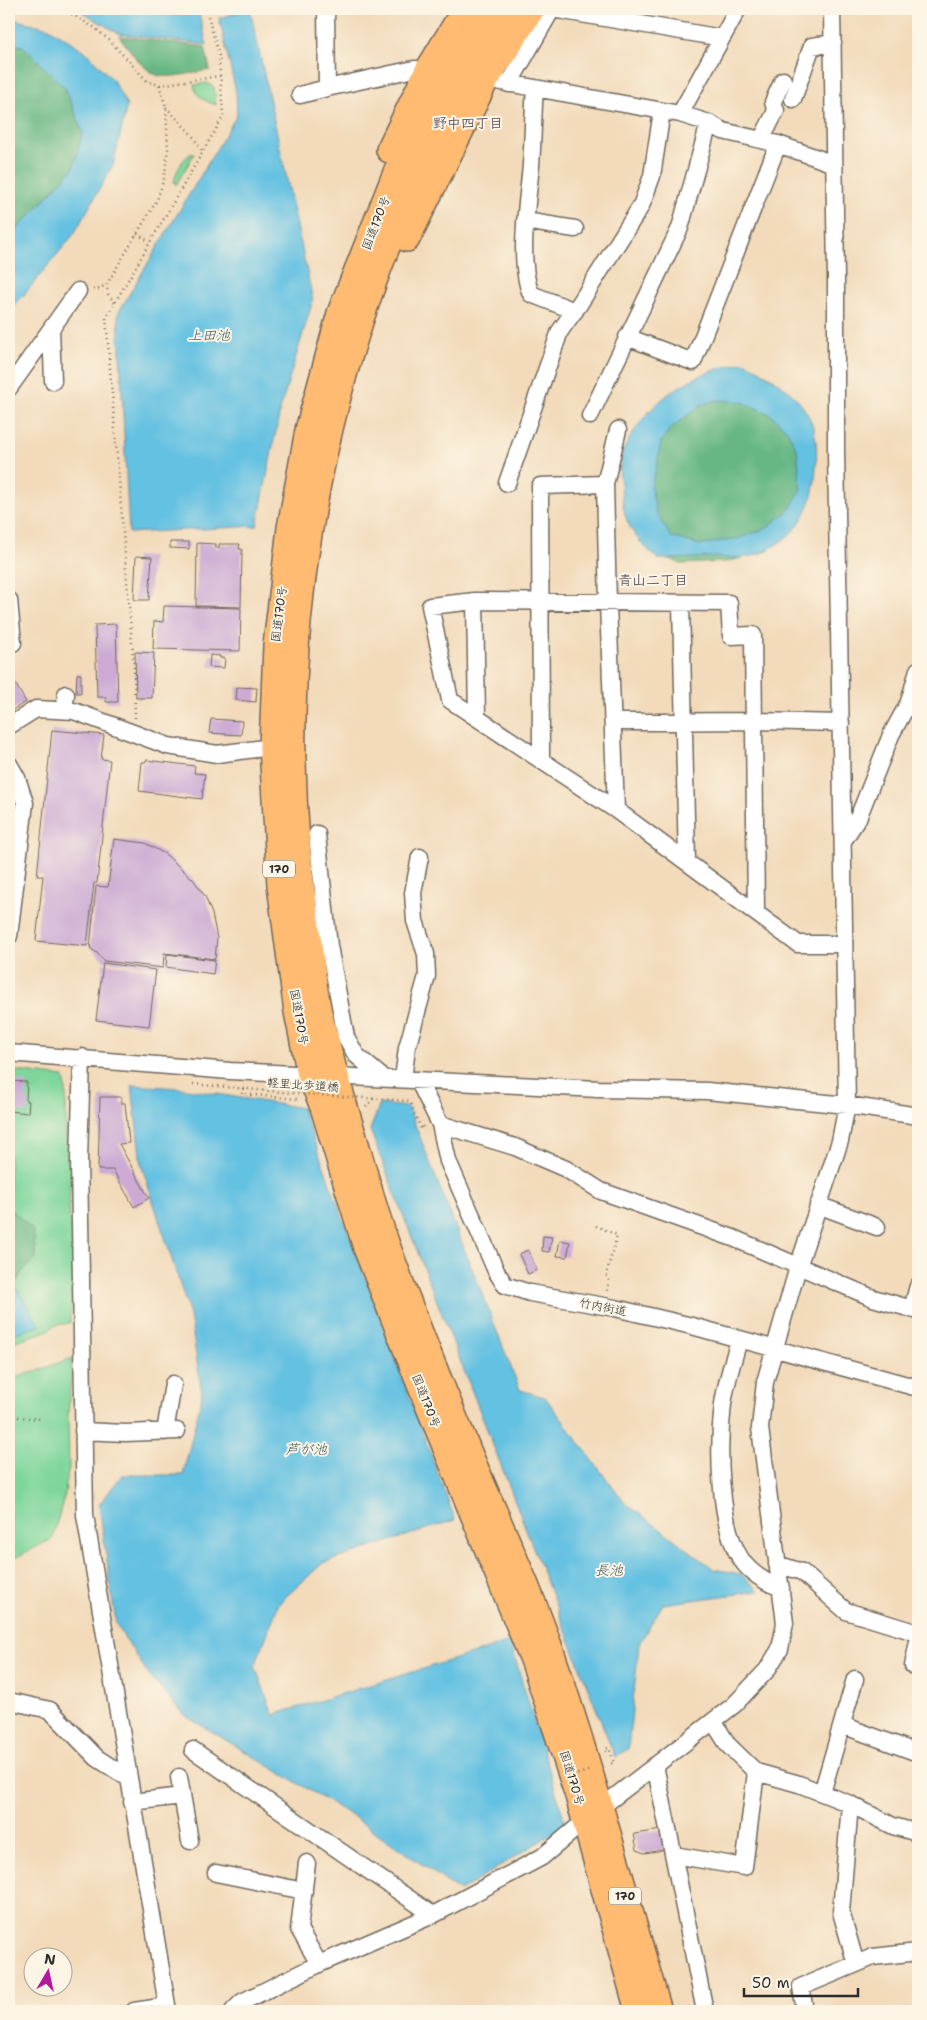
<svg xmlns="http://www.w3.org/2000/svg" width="927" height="2020" font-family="'Shantell Sans','Klee One',sans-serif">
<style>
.green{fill:#7ed69b;stroke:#548063}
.forest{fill:#66b783;stroke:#487157}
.water{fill:#64c1e2;stroke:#487686;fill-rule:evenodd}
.building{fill:#ccaad4}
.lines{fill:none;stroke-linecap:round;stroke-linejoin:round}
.minor-casing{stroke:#71685d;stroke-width:19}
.highway-casing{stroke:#71685d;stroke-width:28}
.path{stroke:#71685d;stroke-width:2.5;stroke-dasharray:1 4;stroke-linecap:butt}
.minor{stroke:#fff;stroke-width:16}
.highway{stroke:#febb71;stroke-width:25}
.path-bridge{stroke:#71685d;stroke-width:2.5;stroke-dasharray:1 4;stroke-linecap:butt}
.labels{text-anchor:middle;stroke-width:4;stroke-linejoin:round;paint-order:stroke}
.shield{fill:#fcf5e5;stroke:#6a6863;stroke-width:1}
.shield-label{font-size:11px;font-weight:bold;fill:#2b2b2b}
.street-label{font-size:12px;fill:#2b2b2b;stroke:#fcf5e5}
.neighbourhood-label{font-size:14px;font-weight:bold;fill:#635766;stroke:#fcf5e5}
.water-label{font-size:14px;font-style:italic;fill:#3c5862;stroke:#fcf5e5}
</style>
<rect width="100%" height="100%" fill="#fcf5e5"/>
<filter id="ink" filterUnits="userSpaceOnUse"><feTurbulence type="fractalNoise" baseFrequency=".02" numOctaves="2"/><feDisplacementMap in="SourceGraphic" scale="10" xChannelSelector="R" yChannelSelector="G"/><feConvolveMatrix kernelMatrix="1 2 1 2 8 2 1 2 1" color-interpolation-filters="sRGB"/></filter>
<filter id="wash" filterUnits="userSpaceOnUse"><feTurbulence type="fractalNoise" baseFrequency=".0096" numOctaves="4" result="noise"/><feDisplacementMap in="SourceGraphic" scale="20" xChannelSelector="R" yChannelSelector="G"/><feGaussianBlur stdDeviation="1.12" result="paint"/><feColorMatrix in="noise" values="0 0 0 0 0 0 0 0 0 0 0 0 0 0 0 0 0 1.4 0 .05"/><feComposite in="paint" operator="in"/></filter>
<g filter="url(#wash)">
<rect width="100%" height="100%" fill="#f2daba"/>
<path class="green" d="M207,83L214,87L216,105C205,101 196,97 194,85Z
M190,154H194L176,185L174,182C177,169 180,162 190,154Z
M9,1070L64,1077L66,1091V1134L71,1172L69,1210L74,1259L70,1323L56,1325L45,1332L9,1343Z
M72,1358L68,1415L69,1469L65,1484L66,1490L52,1539L9,1561V1378L34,1372Z"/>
<path class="forest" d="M119,36L205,47L210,70C195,72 167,80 154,74C142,68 127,46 119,36Z
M9,45L23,46L65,88L83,132L73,169L9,238Z
M723,394L788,416L803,449V486L795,524L768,551L726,562L681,564L655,552L647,483L662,423Z
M9,1211L14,1212L33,1230L36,1258L22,1272L9,1295Z"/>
<path class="water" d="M77,9H198L207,45L120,34Z
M250,9L313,300L281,406L257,526L129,533L118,313L237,115L236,92L219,18Z
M9,18L49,28L85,51L113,80L127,106L113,165L74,234L9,313V238L73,169L83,132L65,88L23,46L9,45Z
M745,362C769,376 797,391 810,419C817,435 817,449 816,467C814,509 799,536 760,553C744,561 728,557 711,557C693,558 676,559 658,559C630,534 623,522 621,484C620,478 619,471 620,465C621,453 627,442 633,433C660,391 697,372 745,362ZM718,400L742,402L770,414L787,430L797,449L801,490L789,510L767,528L740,538L700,545L671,537L656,513L651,486L657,465L661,442L670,429L702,404Z
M132,1085L180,1088L302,1108L455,1520L323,1563L279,1603L255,1666L273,1715L510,1642L566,1825L460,1891L354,1817L184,1715L150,1677L116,1624L99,1505L122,1475H183L202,1395L190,1315L141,1164Z
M380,1104L408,1107L520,1390L545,1397L624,1502L714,1569L741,1574L759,1591L663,1604L639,1644L628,1749L615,1757L370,1130Z
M16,1287L40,1326L9,1335V1288Z"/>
<g id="blocks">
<path class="building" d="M170,542H189V549L170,548Z
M197,543L216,544V548H219V544H240L239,549H242L241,607L196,606Z
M136,556L152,557L149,600H134Z
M164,606L241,608L240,651L153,649L154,621L163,622Z
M116,624L118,702H106V697H97L95,625Z
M135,652L154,653L152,698H136Z
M210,655L220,656V658H225L224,668L209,667Z
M9,673L26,702L9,712Z
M77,674H81V693H76Z
M237,687L257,688L256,702L236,700Z
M211,719L242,721L241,735L209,733Z
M52,730L104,735L101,759L110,760L97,883H94L87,946L36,941L43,876H37Z
M146,760L195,766L194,773L205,774L202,799L139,791L142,762H146Z
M114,839L145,843L165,854L193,879L205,896L212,914L217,938L215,959L164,953L163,968L104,961L97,953L90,948L96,886L108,887Z
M167,954L215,960L213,974L166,967Z
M103,963L156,970L149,1026L96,1020Z
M9,1081L27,1082L26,1101H29L28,1113L9,1111Z
M100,1097H121V1103H125L129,1143L119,1144L149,1198L134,1207L113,1170H98Z
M543,1236L552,1237L549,1252L542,1251Z
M560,1240L570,1242L567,1257L557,1256Z
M528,1250L537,1270L528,1274L519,1254Z
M662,1830L664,1850L644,1853L637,1850L634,1834Z"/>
</g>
</g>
<g filter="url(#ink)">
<use href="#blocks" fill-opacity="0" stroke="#71685d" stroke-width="1"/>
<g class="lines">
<g class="minor-casing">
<path id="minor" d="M326,9L327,88L414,69L435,70
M552,9L722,38
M479,78L680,114L709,123L723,131L778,144L834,164
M509,84L552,9
M535,88C533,114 533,139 531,165C528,201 517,260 531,294L575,311
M300,95L327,88
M793,99L812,46L833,43
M680,114L738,9
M761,140L776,111L773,102L783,80
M525,221L575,229
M51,329L53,381
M627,337L693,362L778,144
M9,388L78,291
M590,416L680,228L709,123
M507,483L560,331L580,303L641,206L652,176L662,111
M9,600L13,643
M475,601L477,718
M681,603L687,862
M64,710L66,694
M614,722L754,721L841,723
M9,726L36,709L74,711L168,746L217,754L272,747
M541,760L540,486L605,484
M9,764L17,778L25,803L9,936
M616,810L608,603L605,484L618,430
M317,834L329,946L346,1037L356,1055L383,1078
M843,841L858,818L891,735L909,702L918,670
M756,913L753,635L731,636L729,603L475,601L430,606L450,700L616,810L798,944H844
M9,1053L230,1071L599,1089L707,1091L847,1105L918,1116
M82,1057L79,1160L85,1515L168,2011
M403,1079L407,1048L427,976L426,954L415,921L413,893L420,857
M418,1080L440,1124L448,1161L496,1271L505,1285L530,1293L615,1308L692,1326L918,1388
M440,1124L515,1147L566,1169L601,1191L733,1238L873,1298L912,1309
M818,1205L877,1227
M918,1286L912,1309L918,1311
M739,1340C733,1361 726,1382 723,1404C718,1444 718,1525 741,1559C749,1572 766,1583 781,1588
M83,1431L125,1433L177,1431
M165,1432L173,1384
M777,1564L802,1572L846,1611L918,1633
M913,1666L918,1641
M9,1701L50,1710L97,1758L128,1778
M713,1721L728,1745L756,1772L799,1784L850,1804
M842,1725L918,1753
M193,1750L433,1915
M655,1765L705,2011
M179,1777L190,1841
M822,1793L855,1679
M132,1802L182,1796
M674,1855L744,1867L756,1772
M307,1863L299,1929L319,1964
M216,1873L304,1891
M856,1964L841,1912L850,1804L893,1826L918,1833
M134,2011L167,2006
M233,2011L242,2002L319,1964L433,1915L542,1857L600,1808L734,1705L767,1670L780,1649L785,1623L760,1428L765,1382L798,1267L840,1141L847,1105L836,450V278L832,9
M805,2011L801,1987L873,1957L918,1952"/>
</g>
<g class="highway-casing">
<path id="highway" d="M488,9L449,72L397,170L340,313L308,430L290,528L276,645L272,747L280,885L297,1012L310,1075L323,1107L366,1248L428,1405L534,1662L578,1796L638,2011
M508,9C336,279 259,610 307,928C311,956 313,984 319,1012C330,1060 345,1107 359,1154C368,1185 376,1215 387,1245C416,1325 448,1403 481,1481C506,1539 533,1597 553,1657C593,1773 624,1893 659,2011
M389,150L429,68L465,9
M407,239L486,80L532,9"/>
</g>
<path class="path" d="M63,9L95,28L109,40L147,81L159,85L220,76
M166,107L192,135L203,152
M137,234L150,242
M107,284L108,294L115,303
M93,290L99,289L107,284L157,200L164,179L168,149L166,107L159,85
M135,718L134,669L106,318L223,117L219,56L206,9
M243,1088L242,1094L297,1099
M411,1104L421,1129L423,1128L422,1126
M366,1107L374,1098
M596,1226L617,1235L606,1275L609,1280L607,1291
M9,1413L19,1417L40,1419
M606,1752L605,1749L609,1748L614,1763L609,1764"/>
<use href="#minor" class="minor"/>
<use href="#highway" class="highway"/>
<path class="path-bridge" d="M193,1084L302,1094L412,1101
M568,1777L592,1770"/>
</g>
</g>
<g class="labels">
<g class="shield">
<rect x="263" y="860.5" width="32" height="17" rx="4"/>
<rect x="609" y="1887.5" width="32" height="17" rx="4"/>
</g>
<g class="shield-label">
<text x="279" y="873">170</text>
<text x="625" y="1900">170</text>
</g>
<g class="street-label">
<text transform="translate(376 223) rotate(-69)" y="4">国道170号</text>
<text transform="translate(279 614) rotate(-83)" y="4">国道170号</text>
<text transform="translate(299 1017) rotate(80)" y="4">国道170号</text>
<text transform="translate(303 1085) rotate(4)" y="4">軽里北歩道橋</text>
<text transform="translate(603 1307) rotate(11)" y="4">竹内街道</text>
<text transform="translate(426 1401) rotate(68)" y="4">国道170号</text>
<text transform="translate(572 1778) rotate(73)" y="4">国道170号</text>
</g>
<g class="neighbourhood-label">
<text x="468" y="128">野中四丁目</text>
<text x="653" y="585">青山二丁目</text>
</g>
<g class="water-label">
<text x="209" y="340">上田池</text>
<text x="306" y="1454">芦が池</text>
<text x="609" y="1575">長池</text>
</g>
</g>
<rect width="927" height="2020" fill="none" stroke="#fcf5e5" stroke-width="30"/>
<g transform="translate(48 1972) rotate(9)"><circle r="24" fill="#fcf5e5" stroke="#a8a49b"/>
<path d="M0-4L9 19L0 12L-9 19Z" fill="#b5179e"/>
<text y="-8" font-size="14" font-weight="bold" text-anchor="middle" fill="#2b2b2b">N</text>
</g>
<path d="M744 1988v8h114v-8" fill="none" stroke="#2b2b2b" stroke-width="2.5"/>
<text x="752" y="1988" font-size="15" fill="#2b2b2b" stroke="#fcf5e5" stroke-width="4" paint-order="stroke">50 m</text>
</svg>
